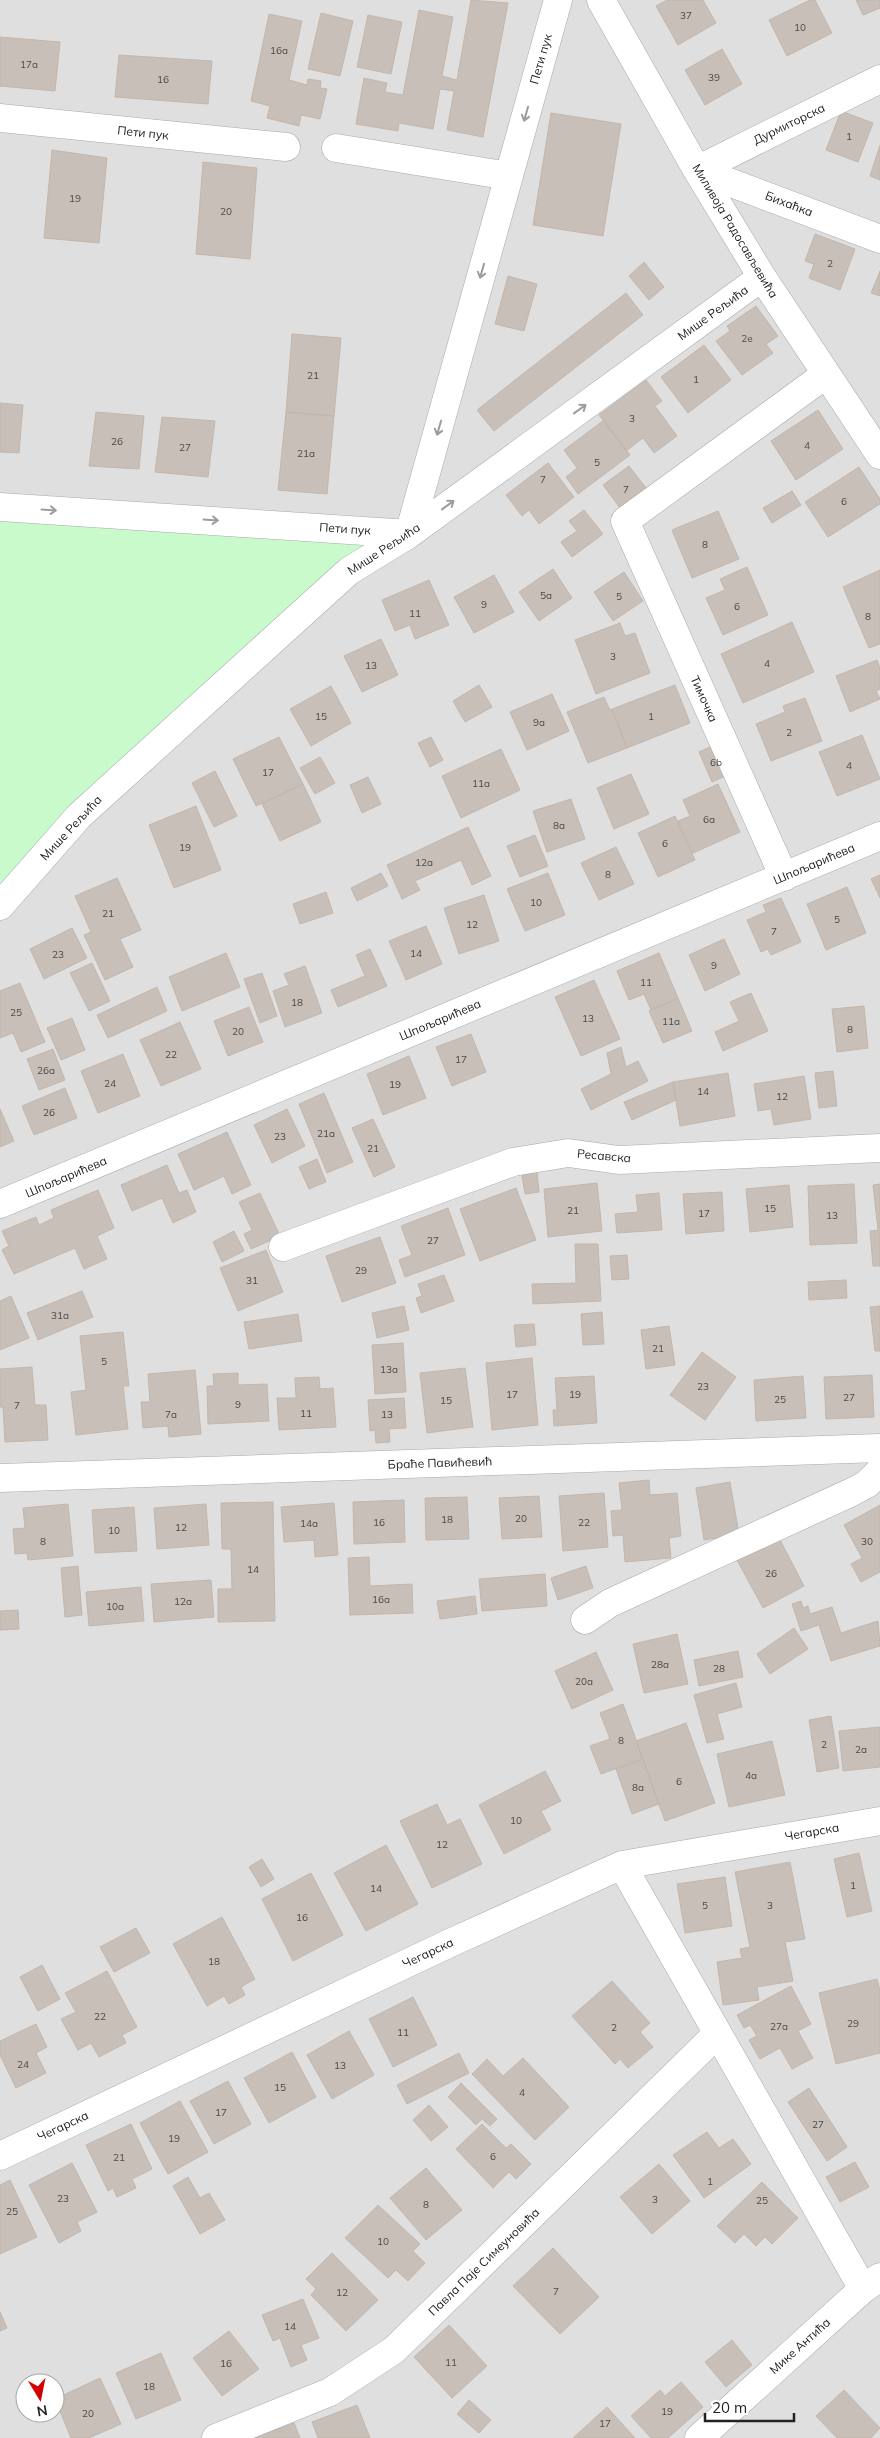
<svg xmlns="http://www.w3.org/2000/svg" width="880" height="2438" font-family="Mulish,sans-serif">
<style>
.residential{fill:#e0dfdf;fill-rule:evenodd}
.park{fill:#c8facc}
.building{fill:#c7bfb8;stroke:#c4b6ab}
.lines{fill:none;stroke-linecap:round;stroke-linejoin:round}
.minor-casing{stroke:#a9a9a9;stroke-width:29}
.minor{stroke:#fff;stroke-width:28}
.oneway{stroke:#9c9c9c}
.labels{text-anchor:middle;stroke-width:4;stroke-linejoin:round;paint-order:stroke}
.number-label{font-size:10px;fill:#4b4948}
.street-label{font-size:12px;fill:#222;stroke:#fff}
</style>
<rect width="100%" height="100%" fill="#f2efe9"/>
<path class="residential" d="M0,0H880V2438H0ZM25,2383H55V2413H25Z"/>
<path class="park" d="M0,507L409,534L349,571L0,910Z"/>
<path class="building" d="M471,0L508,3L483,137L447,130L454,91L440,89L433,129L399,123L398,131L356,124L364,78L387,83L385,92L403,95L419,10L453,17L442,76L457,80Z
M667,0H703L716,23L678,45L656,6Z
M810,0H815L832,33L787,56L769,20Z
M856,0H880V8L863,15Z
M321,13L353,21L340,76L308,69Z
M269,14L302,21L289,80L307,85L308,79L321,81L320,88L327,89L320,119L301,115L299,126L267,118L270,106L251,101Z
M368,15L402,22L391,74L357,67Z
M0,37L60,42L55,91L0,86Z
M722,49L742,84L705,105L685,70Z
M119,55L212,61L208,104L115,97Z
M841,111L873,123L858,162L826,150Z
M551,113L621,124L603,236L533,225Z
M880,145V180L870,176Z
M52,150L107,158L99,243L44,238Z
M203,162L257,168L250,259L196,254Z
M815,234L855,249L840,290L809,278L814,264L805,261Z
M644,262L664,287L649,300L629,276Z
M880,271V296L871,293Z
M508,276L537,284L524,331L495,324Z
M626,293L643,315L494,431L477,410Z
M756,306L778,336L766,344L773,353L742,375L716,341L730,331L727,326Z
M292,334L341,338L334,416L286,412Z
M704,345L731,380L688,413L661,377Z
M646,380L662,401L655,406L677,436L654,453L643,438L626,451L599,415Z
M0,403L23,405L19,453L0,452Z
M818,410L843,449L796,480L771,441Z
M96,412L144,416L139,469L89,466Z
M286,412L334,416L327,494L278,490Z
M162,417L215,421L208,477L155,472Z
M604,420L630,455L578,494L566,477L577,468L564,450Z
M548,463L574,497L539,524L529,510L522,516L506,495Z
M629,466L650,493L623,512L603,485Z
M859,467L880,499V504L828,537L805,502Z
M792,491L801,505L772,523L763,508Z
M584,510L603,534L572,557L561,542L577,531L569,521Z
M718,511L739,559L692,578L672,530Z
M747,567L768,615L723,635L706,598L725,590L720,579Z
M553,569L572,598L539,621L519,592Z
M880,570V644L869,648L843,587Z
M624,572L643,601L613,621L594,592Z
M494,575L514,612L474,633L454,597Z
M429,580L449,625L415,639L410,625L395,631L382,600Z
M792,622L814,672L743,703L721,654Z
M620,623L625,636L635,633L650,673L596,694L575,640Z
M381,639L398,675L362,692L344,656Z
M877,660L880,668V689L876,691L880,699L850,712L836,676Z
M479,685L492,707L465,722L453,701Z
M675,685L690,723L627,748L612,709Z
M331,686L351,723L311,746L290,709Z
M552,694L569,731L527,750L510,712Z
M604,697L610,710L612,709L627,748L588,763L567,712Z
M805,698L822,741L771,761L756,724L785,712L783,706Z
M862,735L880,779L837,796L819,752Z
M279,737L303,784L256,806L233,759Z
M431,737L443,760L430,767L418,743Z
M719,743L732,773L712,782L699,752Z
M501,749L520,790L461,818L442,776Z
M320,757L335,783L315,794L300,768Z
M215,771L237,816L214,827L192,783Z
M631,774L649,814L614,829L597,788Z
M368,777L381,804L362,813L350,785Z
M303,784L321,822L280,841L262,804Z
M718,784L740,832L693,853L678,821L690,816L683,800Z
M571,799L585,839L547,852L533,811Z
M196,806L221,870L174,888L149,825Z
M675,816L695,860L658,877L638,833Z
M468,827L491,876L472,885L461,860L415,881L420,890L402,899L387,865Z
M535,835L548,866L520,877L507,846Z
M616,847L634,884L599,900L581,863Z
M381,873L388,886L357,901L351,888Z
M548,873L565,915L525,931L507,889Z
M880,875V898L871,879Z
M117,878L141,930L120,939L133,967L105,980L84,935L91,932L75,896Z
M847,887L866,933L826,950L807,904Z
M326,892L333,913L300,924L293,904Z
M484,895L499,941L459,954L444,908Z
M781,898L801,942L771,955L768,949L761,952L747,920L766,912L763,905Z
M426,926L442,964L406,980L389,941Z
M72,928L87,958L44,979L30,949Z
M724,939L740,974L705,991L689,955Z
M370,949L387,986L338,1007L331,990L365,976L356,955Z
M226,953L240,987L182,1011L169,977Z
M659,953L678,998L651,1010L644,994L629,1000L617,971Z
M92,963L110,1001L89,1011L70,973Z
M305,966L322,1013L285,1027L273,991L289,985L284,974Z
M262,973L277,1016L260,1023L244,979Z
M594,980L620,1039L581,1056L555,997Z
M20,983L45,1042L21,1052L13,1033L0,1038V991Z
M157,987L167,1011L108,1038L97,1015Z
M751,993L768,1031L723,1051L715,1032L739,1021L730,1002Z
M678,998L692,1031L663,1043L649,1011Z
M864,1006L868,1048L837,1052L832,1009Z
M249,1007L263,1042L228,1056L214,1021Z
M72,1018L85,1050L61,1060L47,1028Z
M180,1022L201,1069L161,1086L140,1040Z
M471,1034L486,1072L452,1086L436,1047Z
M621,1047L626,1067L638,1061L648,1081L591,1110L581,1089L611,1074L607,1053Z
M53,1049L65,1080L39,1090L27,1059Z
M123,1054L140,1096L98,1113L81,1071Z
M409,1056L426,1098L383,1115L367,1074Z
M833,1071L837,1106L819,1108L815,1073Z
M728,1073L735,1116L680,1126L673,1082Z
M804,1076L811,1119L774,1125L771,1109L758,1111L754,1084Z
M673,1082L676,1100L632,1120L624,1102Z
M65,1088L77,1118L34,1135L22,1106Z
M324,1093L353,1162L327,1173L299,1104Z
M0,1109L14,1141L0,1147Z
M287,1109L305,1146L272,1163L254,1125Z
M373,1119L395,1167L374,1177L352,1128Z
M227,1132L251,1185L232,1194L224,1176L194,1190L178,1154Z
M317,1159L326,1182L309,1189L299,1167Z
M167,1165L179,1193L187,1190L196,1212L173,1223L162,1198L132,1211L121,1185Z
M537,1172L539,1192L525,1194L522,1175Z
M597,1183L602,1231L548,1237L544,1189Z
M854,1184L857,1243L810,1245L808,1186Z
M880,1184V1266H873L870,1231L878,1230L873,1185Z
M789,1185L793,1227L750,1232L746,1189Z
M516,1188L536,1240L480,1261L460,1209Z
M98,1190L114,1228L97,1236L107,1259L84,1269L75,1248L14,1274L2,1250L9,1246L2,1231L36,1217L39,1225L54,1218L51,1210Z
M722,1192L724,1231L686,1234L683,1194Z
M260,1193L280,1236L251,1249L244,1234L252,1230L239,1202Z
M659,1193L662,1230L617,1233L615,1214L638,1212L636,1195Z
M448,1208L465,1255L405,1277L399,1260L412,1255L401,1226Z
M234,1231L244,1251L222,1262L213,1242Z
M380,1237L396,1283L342,1302L326,1256Z
M575,1244H598L601,1301L533,1304L532,1284L576,1283Z
M266,1250L283,1292L238,1311L220,1268Z
M627,1255L629,1279L612,1280L610,1256Z
M444,1275L454,1301L421,1313L416,1298L422,1296L418,1284Z
M846,1280L847,1298L809,1300L808,1282Z
M82,1291L93,1317L38,1340L27,1313Z
M11,1296L29,1338L0,1350V1301Z
M404,1306L409,1330L377,1338L372,1313Z
M880,1306V1351H875L870,1307Z
M602,1312L604,1344L583,1345L581,1314Z
M298,1314L302,1341L249,1349L244,1322Z
M534,1324L536,1345L516,1347L514,1325Z
M669,1326L675,1365L646,1369L641,1330Z
M123,1332L129,1386H123L128,1429L76,1435L71,1392L86,1390L80,1336Z
M403,1343L406,1392L375,1394L372,1345Z
M702,1352L736,1377L705,1420L670,1395Z
M532,1358L538,1425L492,1430L486,1363Z
M32,1367L35,1405H46L48,1440L5,1442L3,1407H0V1369Z
M465,1368L473,1427L427,1433L420,1373Z
M195,1370L201,1434L169,1437L168,1426L143,1428L141,1402H150L148,1374Z
M238,1373V1385L267,1384L269,1421L208,1424L207,1386H214L213,1374Z
M872,1375L874,1417L826,1419L824,1377Z
M594,1376L597,1423L554,1426L553,1410H557L555,1378Z
M803,1376L806,1418L756,1421L754,1380Z
M319,1377L320,1389L333,1388L336,1427L279,1430L277,1398H296L295,1378Z
M404,1398L406,1428L389,1429L390,1442L376,1443L375,1430L370,1431L368,1400Z
M649,1480L650,1495L677,1493L681,1536L669,1538L671,1558L625,1562L623,1535L613,1536L611,1511L622,1510L619,1483Z
M730,1482L739,1534L704,1540L696,1488Z
M604,1493L608,1547L563,1551L559,1496Z
M539,1496L542,1537L502,1539L499,1498Z
M467,1497L469,1539L426,1540L425,1498Z
M404,1500L405,1542L354,1544L353,1502Z
M273,1502L275,1621L218,1622V1589H232L231,1549H222L221,1503Z
M334,1503L338,1555L315,1557L314,1540L284,1542L281,1507Z
M68,1504L73,1556L28,1560L27,1553L15,1554L13,1529L25,1528L23,1508Z
M206,1504L209,1545L157,1549L154,1508Z
M880,1505V1572L861,1582L851,1564L862,1558L844,1525Z
M134,1507L137,1551L95,1553L92,1510Z
M779,1538L804,1586L763,1608L737,1560Z
M369,1557L370,1586L412,1584L413,1613L350,1615L348,1558Z
M78,1566L82,1615L65,1617L61,1568Z
M586,1566L593,1588L558,1600L551,1578Z
M545,1574L547,1606L482,1611L479,1579Z
M211,1580L214,1617L154,1622L151,1584Z
M141,1587L144,1621L89,1626L86,1592Z
M475,1596L477,1614L440,1619L437,1601Z
M801,1601L803,1608L808,1606L810,1614L832,1607L841,1633L878,1621L880,1646L831,1661L819,1625L801,1631L792,1604Z
M18,1610L19,1629L0,1630V1611Z
M794,1628L808,1649L770,1674L757,1654Z
M677,1634L688,1684L644,1693L633,1644Z
M738,1651L743,1677L699,1686L694,1660Z
M596,1652L613,1690L572,1709L555,1671Z
M736,1683L742,1707L717,1714L724,1739L707,1743L694,1695Z
M623,1704L643,1759L601,1774L590,1746L610,1739L600,1713Z
M831,1716L839,1768L817,1772L809,1720Z
M686,1723L715,1803L665,1821L636,1741Z
M880,1727V1767L843,1771L839,1731Z
M772,1741L785,1795L729,1807L717,1754Z
M643,1759L659,1804L632,1814L616,1769Z
M545,1771L561,1801L541,1811L551,1830L504,1854L479,1805Z
M437,1804L447,1825L460,1819L482,1864L432,1888L400,1821Z
M386,1845L418,1904L366,1931L334,1873Z
M859,1853L872,1911L847,1917L834,1859Z
M262,1859L274,1879L261,1887L249,1867Z
M790,1862L805,1939L785,1942L793,1981L757,1987L759,2000L723,2005L717,1962L742,1958L740,1949L750,1947L735,1872Z
M311,1873L343,1935L293,1961L262,1899Z
M725,1877L732,1926L685,1933L677,1884Z
M222,1917L255,1979L241,1987L245,1995L229,2004L224,1996L207,2006L173,1944Z
M136,1928L150,1953L114,1972L100,1947Z
M42,1965L60,1999L38,2011L20,1977Z
M107,1971L137,2027L122,2035L126,2043L99,2057L91,2043L78,2050L61,2019L76,2012L65,1993Z
M877,1979L880,1990V2053L836,2064L819,1993Z
M612,1981L650,2023L640,2032L653,2047L628,2068L620,2059L615,2064L572,2016Z
M791,1986L811,2024L798,2031L813,2058L792,2069L780,2048L760,2059L749,2040L757,2036L750,2025L744,2028L737,2015Z
M413,1997L437,2045L393,2067L369,2019Z
M36,2024L47,2047L36,2053L46,2073L16,2088L0,2055V2041Z
M349,2031L374,2075L332,2099L307,2055Z
M292,2052L316,2097L269,2123L244,2078Z
M459,2053L469,2073L407,2104L397,2085Z
M523,2058L569,2107L535,2140L472,2074L487,2059L503,2076Z
M228,2081L251,2124L214,2144L190,2101Z
M461,2083L497,2119L490,2126L482,2119L476,2125L448,2097Z
M809,2088L847,2147L827,2161L788,2102Z
M180,2101L208,2152L168,2174L140,2123Z
M429,2105L448,2127L431,2141L413,2120Z
M131,2124L152,2169L132,2179L136,2188L117,2197L113,2188L108,2191L86,2145Z
M482,2124L506,2148L511,2144L531,2164L516,2179L509,2172L493,2188L456,2149Z
M707,2132L719,2148L733,2139L751,2164L704,2198L673,2155Z
M855,2162L869,2187L840,2202L826,2177Z
M72,2163L97,2212L77,2222L81,2231L59,2243L29,2185Z
M659,2164L690,2201L652,2234L620,2197Z
M426,2168L462,2210L426,2240L390,2198Z
M188,2177L200,2198L209,2193L225,2220L200,2234L173,2186Z
M10,2180L37,2237L0,2254V2185Z
M762,2182L798,2218L772,2244L765,2237L756,2246L744,2234L735,2243L717,2226Z
M378,2205L420,2244L413,2251L425,2263L408,2281L396,2270L388,2278L345,2238Z
M553,2248L599,2297L560,2334L513,2286Z
M332,2253L378,2300L346,2331L311,2295L316,2289L306,2279Z
M303,2299L319,2338L301,2345L307,2360L291,2367L280,2338L273,2341L262,2315Z
M0,2312L7,2328L0,2331Z
M449,2325L487,2366L452,2398L414,2357Z
M229,2331L259,2369L222,2396L193,2358Z
M732,2340L752,2365L726,2387L705,2362Z
M161,2353L181,2400L136,2419L116,2373Z
M100,2378L121,2424L89,2438H71L55,2399Z
M681,2382L703,2407L668,2438H651L631,2416L660,2390L665,2396Z
M844,2390L880,2428L871,2438H837L816,2416Z
M469,2400L491,2420L479,2433L457,2414Z
M357,2405L370,2438H318L312,2422Z
M607,2407L635,2438H573Z
M294,2423L300,2438H254Z"/>
<g class="lines">
<g class="minor-casing">
<path id="minor" d="M601,0L697,170L762,277L880,455
M0,118L286,147
M336,148L509,176
M697,170L880,79
M697,170L880,239
M0,507L409,534
M409,534L558,0
M784,877L625,521L825,375
M0,906L79,816L349,571L409,534L762,277
M0,1204L880,836
M283,1247L513,1162L568,1153L619,1160L880,1148
M0,1478L880,1448
M585,1620L610,1603L852,1492L867,1484L880,1471
M622,1865L863,2289
M0,2156L450,1943L622,1865L880,1821
M216,2438L330,2392L394,2350L717,2034
M699,2438L863,2289L880,2277"/>
</g>
<use href="#minor" class="minor"/>
</g>
<defs><path id="oneway-shaft" d="M-6 0H5M1.5-3L5.5 0L1.5 3" fill="none" stroke-width="1.6" stroke-linecap="round" stroke-linejoin="round" transform="scale(1.25)"/></defs>
<g class="oneway">
<use href="#oneway-shaft" transform="translate(526 114) rotate(106)"/>
<use href="#oneway-shaft" transform="translate(482 271) rotate(106)"/>
<use href="#oneway-shaft" transform="translate(580 409) rotate(-36)"/>
<use href="#oneway-shaft" transform="translate(439 428) rotate(106)"/>
<use href="#oneway-shaft" transform="translate(448 505) rotate(-36)"/>
<use href="#oneway-shaft" transform="translate(49 510) rotate(4)"/>
<use href="#oneway-shaft" transform="translate(211 520) rotate(4)"/>
</g>
<g class="labels">
<g class="number-label">
<text x="686" y="19">37</text>
<text x="800" y="31">10</text>
<text x="279" y="54">16a</text>
<text x="29" y="68">17a</text>
<text x="714" y="81">39</text>
<text x="163" y="83">16</text>
<text x="849" y="140">1</text>
<text x="75" y="202">19</text>
<text x="226" y="215">20</text>
<text x="830" y="267">2</text>
<text x="747" y="342">2e</text>
<text x="313" y="379">21</text>
<text x="696" y="383">1</text>
<text x="632" y="422">3</text>
<text x="117" y="445">26</text>
<text x="807" y="449">4</text>
<text x="185" y="451">27</text>
<text x="306" y="457">21a</text>
<text x="597" y="466">5</text>
<text x="543" y="483">7</text>
<text x="626" y="493">7</text>
<text x="844" y="505">6</text>
<text x="705" y="548">8</text>
<text x="546" y="599">5a</text>
<text x="619" y="600">5</text>
<text x="484" y="608">9</text>
<text x="737" y="610">6</text>
<text x="415" y="617">11</text>
<text x="868" y="620">8</text>
<text x="613" y="660">3</text>
<text x="767" y="667">4</text>
<text x="371" y="669">13</text>
<text x="321" y="720">15</text>
<text x="651" y="720">1</text>
<text x="539" y="726">9a</text>
<text x="789" y="736">2</text>
<text x="716" y="766">6b</text>
<text x="849" y="769">4</text>
<text x="268" y="776">17</text>
<text x="481" y="787">11a</text>
<text x="709" y="823">6a</text>
<text x="559" y="829">8a</text>
<text x="665" y="847">6</text>
<text x="185" y="851">19</text>
<text x="424" y="866">12a</text>
<text x="608" y="878">8</text>
<text x="536" y="906">10</text>
<text x="108" y="917">21</text>
<text x="837" y="923">5</text>
<text x="472" y="928">12</text>
<text x="774" y="935">7</text>
<text x="416" y="957">14</text>
<text x="58" y="958">23</text>
<text x="714" y="969">9</text>
<text x="646" y="986">11</text>
<text x="297" y="1006">18</text>
<text x="16" y="1016">25</text>
<text x="588" y="1022">13</text>
<text x="671" y="1025">11a</text>
<text x="850" y="1033">8</text>
<text x="238" y="1035">20</text>
<text x="171" y="1058">22</text>
<text x="461" y="1063">17</text>
<text x="46" y="1074">26a</text>
<text x="110" y="1087">24</text>
<text x="395" y="1088">19</text>
<text x="703" y="1095">14</text>
<text x="782" y="1100">12</text>
<text x="49" y="1116">26</text>
<text x="326" y="1137">21a</text>
<text x="280" y="1140">23</text>
<text x="373" y="1152">21</text>
<text x="770" y="1212">15</text>
<text x="573" y="1214">21</text>
<text x="704" y="1217">17</text>
<text x="832" y="1219">13</text>
<text x="433" y="1244">27</text>
<text x="361" y="1274">29</text>
<text x="252" y="1284">31</text>
<text x="60" y="1319">31a</text>
<text x="658" y="1352">21</text>
<text x="104" y="1365">5</text>
<text x="389" y="1373">13a</text>
<text x="703" y="1390">23</text>
<text x="512" y="1398">17</text>
<text x="575" y="1398">19</text>
<text x="849" y="1401">27</text>
<text x="780" y="1403">25</text>
<text x="446" y="1404">15</text>
<text x="238" y="1408">9</text>
<text x="17" y="1409">7</text>
<text x="306" y="1417">11</text>
<text x="171" y="1418">7a</text>
<text x="387" y="1418">13</text>
<text x="521" y="1522">20</text>
<text x="447" y="1523">18</text>
<text x="379" y="1526">16</text>
<text x="584" y="1526">22</text>
<text x="309" y="1527">14a</text>
<text x="181" y="1531">12</text>
<text x="114" y="1534">10</text>
<text x="43" y="1545">8</text>
<text x="867" y="1545">30</text>
<text x="253" y="1573">14</text>
<text x="771" y="1577">26</text>
<text x="381" y="1603">16a</text>
<text x="183" y="1605">12a</text>
<text x="115" y="1610">10a</text>
<text x="660" y="1668">28a</text>
<text x="719" y="1672">28</text>
<text x="584" y="1685">20a</text>
<text x="621" y="1744">8</text>
<text x="824" y="1748">2</text>
<text x="861" y="1753">2a</text>
<text x="751" y="1779">4a</text>
<text x="679" y="1785">6</text>
<text x="638" y="1791">8a</text>
<text x="516" y="1824">10</text>
<text x="442" y="1848">12</text>
<text x="853" y="1889">1</text>
<text x="376" y="1892">14</text>
<text x="705" y="1909">5</text>
<text x="770" y="1909">3</text>
<text x="302" y="1921">16</text>
<text x="214" y="1965">18</text>
<text x="100" y="2020">22</text>
<text x="853" y="2027">29</text>
<text x="779" y="2030">27a</text>
<text x="614" y="2031">2</text>
<text x="403" y="2036">11</text>
<text x="23" y="2068">24</text>
<text x="340" y="2069">13</text>
<text x="280" y="2091">15</text>
<text x="522" y="2096">4</text>
<text x="221" y="2116">17</text>
<text x="818" y="2128">27</text>
<text x="174" y="2142">19</text>
<text x="493" y="2160">6</text>
<text x="119" y="2161">21</text>
<text x="710" y="2185">1</text>
<text x="63" y="2202">23</text>
<text x="655" y="2203">3</text>
<text x="762" y="2204">25</text>
<text x="426" y="2208">8</text>
<text x="12" y="2215">25</text>
<text x="383" y="2245">10</text>
<text x="556" y="2295">7</text>
<text x="342" y="2296">12</text>
<text x="290" y="2330">14</text>
<text x="451" y="2366">11</text>
<text x="226" y="2367">16</text>
<text x="149" y="2390">18</text>
<text x="667" y="2415">19</text>
<text x="88" y="2417">20</text>
<text x="605" y="2427">17</text>
</g>
<g class="street-label">
<text transform="translate(541 59) rotate(-74)" y="4">Пети пук</text>
<text transform="translate(789 124) rotate(-26)" y="4">Дурмиторска</text>
<text transform="translate(143 133) rotate(6)" y="4">Пети пук</text>
<text transform="translate(789 204) rotate(21)" y="4">Бихаћка</text>
<text transform="translate(735 231) rotate(59)" y="4">Миливоја Радосављевића</text>
<text transform="translate(713 313) rotate(-36)" y="4">Мише Рељића</text>
<text transform="translate(345 529) rotate(4)" y="4">Пети пук</text>
<text transform="translate(384 549) rotate(-33)" y="4">Мише Рељића</text>
<text transform="translate(704 699) rotate(66)" y="4">Тимочка</text>
<text transform="translate(71 828) rotate(-47)" y="4">Мише Рељића</text>
<text transform="translate(814 864) rotate(-23)" y="4">Шпољарићева</text>
<text transform="translate(440 1020) rotate(-23)" y="4">Шпољарићева</text>
<text transform="translate(604 1156) rotate(5)" y="4">Ресавска</text>
<text transform="translate(66 1177) rotate(-23)" y="4">Шпољарићева</text>
<text transform="translate(440 1463) rotate(-2)" y="4">Браће Павићевић</text>
<text transform="translate(812 1832) rotate(-10)" y="4">Чегарска</text>
<text transform="translate(428 1953) rotate(-25)" y="4">Чегарска</text>
<text transform="translate(63 2126) rotate(-25)" y="4">Чегарска</text>
<text transform="translate(484 2262) rotate(-44)" y="4">Павла Паје Симеуновића</text>
<text transform="translate(800 2346) rotate(-42)" y="4">Мике Антића</text>
</g>
</g>
<g transform="translate(40 2398) rotate(170)"><circle r="24" fill="#ffffff" stroke="#a7a7a7"/>
<path d="M0-4L9 19L0 12L-9 19Z" fill="#d40000"/>
<text y="-8" font-size="14" font-weight="bold" text-anchor="middle" fill="#222222">N</text>
</g>
<path d="M705 2413v8h89v-8" fill="none" stroke="#222222" stroke-width="2.5"/>
<text x="712" y="2413" font-size="15" fill="#222222" stroke="#ffffff" stroke-width="4" paint-order="stroke">20 m</text>
</svg>
